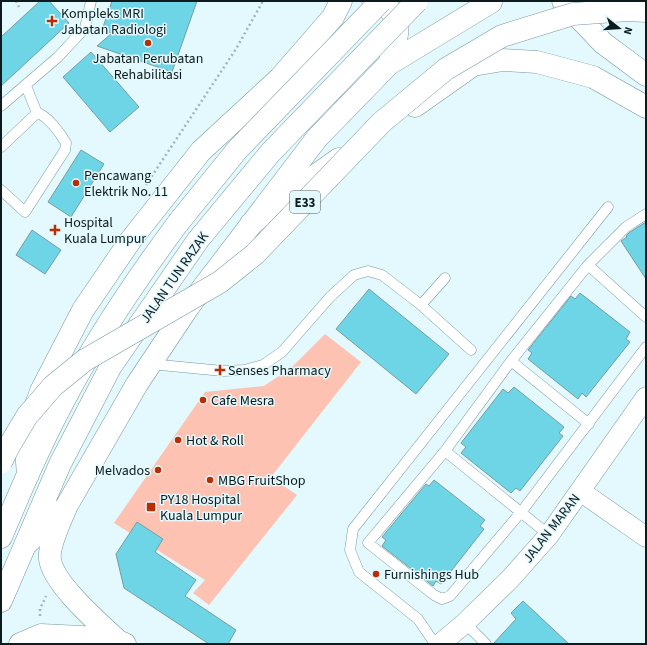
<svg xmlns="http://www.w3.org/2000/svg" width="647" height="645" font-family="'Source Sans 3',sans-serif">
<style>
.green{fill:#fec2b2}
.building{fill:#6dd5e6;stroke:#789ca2}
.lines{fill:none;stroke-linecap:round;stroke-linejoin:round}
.service-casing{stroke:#75989e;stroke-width:11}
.minor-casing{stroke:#75989e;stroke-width:21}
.tertiary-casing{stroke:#75989e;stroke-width:23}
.primary-casing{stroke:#75989e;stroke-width:23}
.motorway-casing{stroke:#75989e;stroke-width:23}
.path{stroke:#a1b5b9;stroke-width:2.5;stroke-dasharray:2 3;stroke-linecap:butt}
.service{stroke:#fff;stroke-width:10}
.minor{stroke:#fff;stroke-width:20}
.tertiary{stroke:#fff;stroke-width:22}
.primary{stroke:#fff;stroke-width:22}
.motorway{stroke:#fff;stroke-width:22}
.primary-bridge-casing{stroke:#75989e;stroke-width:23;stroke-linecap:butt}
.motorway-bridge-casing{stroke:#75989e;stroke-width:23;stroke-linecap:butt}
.primary-bridge{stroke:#fff;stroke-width:22}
.motorway-bridge{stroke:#fff;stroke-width:22}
.poi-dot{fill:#b82e02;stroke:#e3f9fd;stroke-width:1.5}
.labels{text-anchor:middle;stroke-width:3;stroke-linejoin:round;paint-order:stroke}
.shield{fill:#e3f9fd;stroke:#4d5e61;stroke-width:1}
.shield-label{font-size:13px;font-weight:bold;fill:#0d1b1e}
.poi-label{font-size:14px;fill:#0d1b1e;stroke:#e3f9fd;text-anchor:start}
.street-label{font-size:14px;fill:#0d1b1e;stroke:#e3f9fd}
</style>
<rect width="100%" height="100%" fill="#e3f9fd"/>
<path class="green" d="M325,334L361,362L271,477L297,495L209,605L193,593L205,580L114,523L205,392L264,386L292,367Z"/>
<path class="building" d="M40,1H49L69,23L1,86V37Z
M112,1H197L172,72L97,46L112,33L102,30Z
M91,52L139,107L110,132L63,77Z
M81,150L104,164L71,217L48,202Z
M646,222V279L621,241L627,237L626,236L630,232Z
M32,230L61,250L45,274L16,255Z
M369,289L449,354L416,394L336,329Z
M580,293L630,332L626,339L630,342L586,397L582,393L578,399L528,359L532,353L528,350L571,296L575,299Z
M514,387L564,427L559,433L563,436L520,491L516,488L511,493L461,453L466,447L461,443L503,389L508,393Z
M434,480L485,520L480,526L484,529L441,584L436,581L433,586L382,546L386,540L382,537L426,484L429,486Z
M137,522L163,539L155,552L196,580L185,596L236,630L228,644H209L124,588L116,554Z
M523,601L569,644H493L516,619L511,613Z"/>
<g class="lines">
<g class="service-casing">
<path id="service" d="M26,86L37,113
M1,106L58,57L85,28L91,1
M1,147L37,113C47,115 61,134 66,143L65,150L25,212L1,190
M646,214L626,227L588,265L511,361L445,451L368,543L434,595L442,599L450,596L522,511L646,347
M588,265L646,317
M421,305L445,278
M511,361L589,424
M150,364L223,371L244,370L263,365L282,352L330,297L354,275L368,271L382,275L421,305L471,350
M445,451L549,535
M465,623L486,644
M435,644L418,619L359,572L350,550L353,529L608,207"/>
</g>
<g class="minor-casing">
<path id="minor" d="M580,491L646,537
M440,644L465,623L510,579L549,535L646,397"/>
</g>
<g class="tertiary-casing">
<path id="tertiary" d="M66,507C61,520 48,546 50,559C53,584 100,624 118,641L125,644
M20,644L41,635L101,638L118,641"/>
</g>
<g class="primary-casing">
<path id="primary" d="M373,1C409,12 397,37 389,64
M28,475L25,436L41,391L83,310L130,241L201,151L280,78L333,17L341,1
M1,537C20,492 39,447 62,404C95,340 135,281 178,223
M25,545L49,524L66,507L137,384L189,306L317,138L389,64L491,2
M1,601L60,464L111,366L198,240"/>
</g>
<g class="motorway-casing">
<path id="motorway" d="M563,1L603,43L646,75
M415,106L473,65L503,60L537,62L593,77L646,107
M251,224L295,190L339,159"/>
</g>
<path class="path" d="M16,1L19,7
M146,185L236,49L263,1
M40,616V609L46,596"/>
<use href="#service" class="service"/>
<use href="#minor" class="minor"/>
<use href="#tertiary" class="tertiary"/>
<use href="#primary" class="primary"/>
<use href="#motorway" class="motorway"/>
<g class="primary-bridge-casing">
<path id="primary-bridge" d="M178,223L237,150L381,1
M198,240L271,152L417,1"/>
</g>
<g class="motorway-bridge-casing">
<path id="motorway-bridge" d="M1,462L8,448L27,416L53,386L85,360L220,282L255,254L382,122L446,69L502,36L573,14L628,10L646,11"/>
</g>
<use href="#primary-bridge" class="primary-bridge"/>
<use href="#motorway-bridge" class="motorway-bridge"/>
</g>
<g class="poi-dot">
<path d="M50 15h4v4h4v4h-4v4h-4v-4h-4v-4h4z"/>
<circle cx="148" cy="43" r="4"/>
<circle cx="76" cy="183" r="4"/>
<path d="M53 224h4v4h4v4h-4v4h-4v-4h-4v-4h4z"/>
<path d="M218 364h4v4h4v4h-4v4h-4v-4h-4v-4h4z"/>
<circle cx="203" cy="400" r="4"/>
<circle cx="178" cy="440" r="4"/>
<circle cx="158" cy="470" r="4"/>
<circle cx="210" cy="480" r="4"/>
<rect x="146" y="502" width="10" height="10" rx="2"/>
<circle cx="376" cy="574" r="4"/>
</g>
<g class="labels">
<rect class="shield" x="290" y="191" width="30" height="22" rx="3"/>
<g class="shield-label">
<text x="305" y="207">E33</text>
</g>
<g class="poi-label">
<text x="61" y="18">Kompleks MRI<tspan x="61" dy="16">Jabatan Radiologi</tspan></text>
<text x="148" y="63" text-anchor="middle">Jabatan Perubatan<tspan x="148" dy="16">Rehabilitasi</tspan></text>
<text x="84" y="180">Pencawang<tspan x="84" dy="16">Elektrik No. 11</tspan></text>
<text x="64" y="227">Hospital<tspan x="64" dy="16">Kuala Lumpur</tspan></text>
<text x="228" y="375">Senses Pharmacy</text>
<text x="211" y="405">Cafe Mesra</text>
<text x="186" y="445">Hot &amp; Roll</text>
<text x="150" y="475" text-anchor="end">Melvados</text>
<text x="218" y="485">MBG FruitShop</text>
<text x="160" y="504">PY18 Hospital<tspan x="160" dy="16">Kuala Lumpur</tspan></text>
<text x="384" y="579">Furnishings Hub</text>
</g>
<g class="street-label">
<text transform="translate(174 277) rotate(-55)" y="5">JALAN TUN RAZAK</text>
<text transform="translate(551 528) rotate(-52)" y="5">JALAN MARAN</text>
</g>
</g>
<rect width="647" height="645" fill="none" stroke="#0d1b1e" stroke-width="4"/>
<g transform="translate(619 28) rotate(107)" stroke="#e3f9fd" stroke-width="3" paint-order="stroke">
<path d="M0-3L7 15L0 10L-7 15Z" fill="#0d1b1e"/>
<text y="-6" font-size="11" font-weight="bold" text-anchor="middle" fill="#0d1b1e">N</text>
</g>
</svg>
